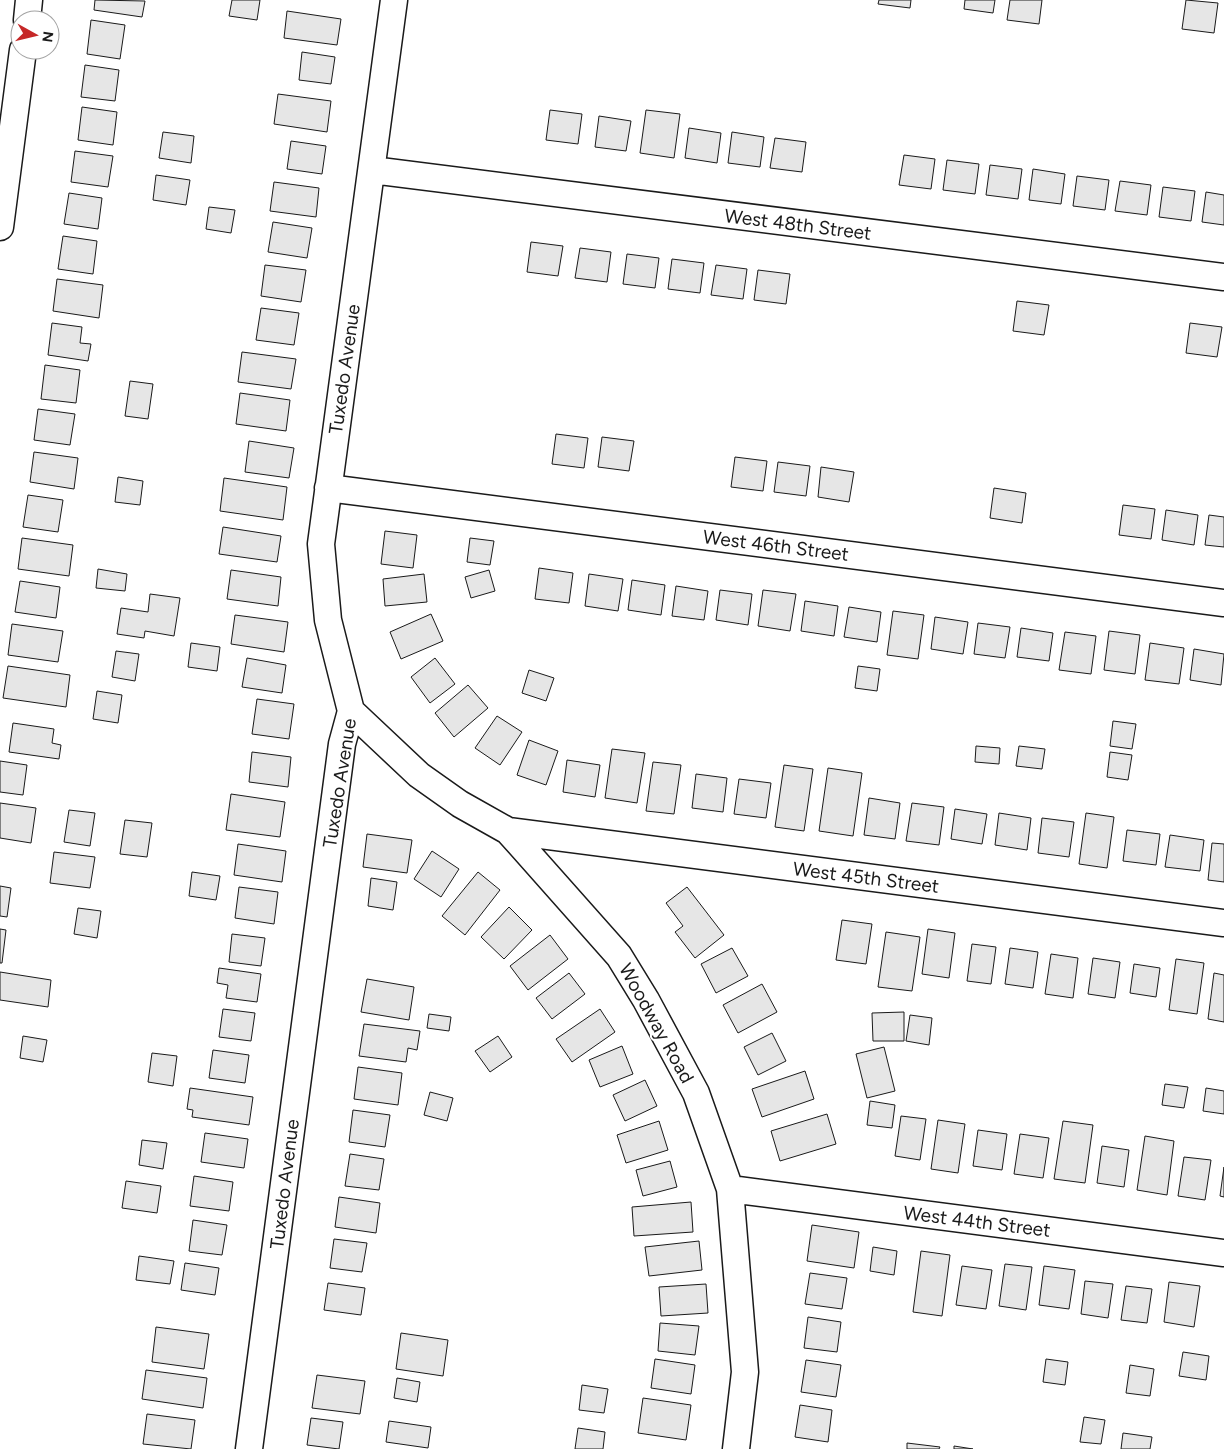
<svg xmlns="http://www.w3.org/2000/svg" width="1224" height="1449" font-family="Figtree,sans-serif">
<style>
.building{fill:#e6e6e6;stroke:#1a1a1a}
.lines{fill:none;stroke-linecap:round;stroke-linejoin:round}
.minor-casing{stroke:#1a1a1a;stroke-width:29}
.minor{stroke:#fff;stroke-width:26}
.labels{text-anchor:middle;stroke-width:4;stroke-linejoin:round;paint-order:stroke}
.street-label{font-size:19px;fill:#1a1a1a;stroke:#fff}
</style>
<rect width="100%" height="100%" fill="#fff"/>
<path class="building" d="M95,0L145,1L142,17L94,10Z
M232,0H260L257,20L229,16Z
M879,0H911L910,8L878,4Z
M965,0H995L993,13L964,9Z
M1010,0H1042L1039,24L1007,20Z
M1186,0L1218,3L1214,33L1182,29Z
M287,11L341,19L337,45L284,38Z
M91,20L125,25L120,59L87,54Z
M302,52L335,57L331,84L299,80Z
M85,65L119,70L115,101L81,97Z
M278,94L331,101L327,132L274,124Z
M82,107L117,112L113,145L78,140Z
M550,110L582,114L578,144L546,140Z
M646,110L680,114L674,158L640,153Z
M599,116L631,121L626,151L595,147Z
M689,128L721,133L717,163L685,158Z
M163,132L194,136L191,163L159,158Z
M732,132L764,137L760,167L728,163Z
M775,138L806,142L802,172L770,168Z
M291,141L326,146L322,174L287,169Z
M75,151L113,156L108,187L71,182Z
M904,155L935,159L931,189L899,185Z
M947,160L979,164L975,194L943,190Z
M990,165L1022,169L1018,199L986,195Z
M1033,169L1065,174L1061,204L1029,200Z
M156,175L190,180L186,205L153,200Z
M1077,176L1109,180L1105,210L1073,206Z
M1120,181L1151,185L1147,215L1115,211Z
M274,182L319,188L316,217L270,211Z
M1163,187L1195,191L1191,221L1159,217Z
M1206,192L1224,195V225L1202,222Z
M69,193L102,198L98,229L64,224Z
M209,207L235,210L231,233L206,229Z
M273,222L312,228L307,258L268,252Z
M63,236L97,241L93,274L58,269Z
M531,242L563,246L558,276L527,272Z
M580,248L611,252L607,282L575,278Z
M627,254L659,258L655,288L623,284Z
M672,259L704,263L700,293L668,289Z
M265,265L306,270L301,302L261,296Z
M716,265L747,269L743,299L711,295Z
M758,270L790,274L786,304L754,300Z
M57,279L103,285L99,318L53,311Z
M1017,301L1049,305L1044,335L1013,331Z
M261,308L299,313L294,345L256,340Z
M52,323L82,327L80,343L91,344L88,361L48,355Z
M1190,323L1222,327L1217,357L1186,353Z
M242,352L296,359L291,389L238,382Z
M45,365L80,370L76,403L41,399Z
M130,381L153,384L148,419L125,416Z
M240,393L290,400L286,431L236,424Z
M38,409L75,414L70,445L34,440Z
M556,434L588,438L584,468L552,464Z
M602,437L634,441L629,471L598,467Z
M249,441L294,448L289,478L245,472Z
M34,452L78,458L74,489L30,482Z
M735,457L767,461L763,491L731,487Z
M778,462L810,466L806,496L774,492Z
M821,467L854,472L849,502L818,497Z
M118,477L143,481L140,505L115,502Z
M224,478L287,487L283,520L220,511Z
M994,488L1026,493L1022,523L990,518Z
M28,495L63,500L58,532L23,527Z
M1123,505L1155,509L1151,539L1119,535Z
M1166,510L1198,515L1194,545L1162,540Z
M1209,515L1224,517V547L1205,545Z
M223,527L281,536L277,562L219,554Z
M385,531L417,535L413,568L381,564Z
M22,538L73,545L69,576L18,569Z
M470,538L494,541L490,565L467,562Z
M539,568L573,573L569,603L535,599Z
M98,569L127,574L125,591L96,588Z
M231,570L281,577L278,606L227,599Z
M489,570L495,591L471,598L465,577Z
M424,574L427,602L385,606L383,579Z
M589,574L623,579L618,611L585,606Z
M632,580L665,585L661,615L628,610Z
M20,581L60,587L56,618L15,612Z
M676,586L708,591L704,620L672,616Z
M720,590L752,594L748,625L716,620Z
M763,590L796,594L790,631L758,626Z
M150,594L180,598L174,636L145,631L144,638L117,634L121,608L148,612Z
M805,601L838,606L834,636L801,631Z
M849,607L881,612L877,642L844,637Z
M893,611L924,615L918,659L887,655Z
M431,614L443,641L401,659L390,632Z
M235,615L288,622L284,652L231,644Z
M935,617L968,622L963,654L931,649Z
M978,623L1010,627L1005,658L974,654Z
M12,624L63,631L58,662L8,655Z
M1021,628L1053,633L1049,661L1017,657Z
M1109,631L1140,635L1135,674L1104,670Z
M1065,632L1096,636L1091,674L1059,670Z
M191,643L220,647L217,671L188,667Z
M1150,643L1184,648L1179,684L1145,680Z
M1194,649L1224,654L1221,685L1190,680Z
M116,651L139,654L135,681L112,677Z
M247,658L286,665L282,693L242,687Z
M435,658L455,684L430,703L411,677Z
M8,666L70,675L66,707L3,698Z
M858,666L880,669L877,691L855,688Z
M529,670L554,678L546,701L522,693Z
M468,685L488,708L454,737L435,713Z
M97,691L122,695L118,723L93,719Z
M257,699L294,704L289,739L252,734Z
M497,716L522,732L500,765L475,748Z
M1113,721L1136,724L1132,749L1110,746Z
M13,723L54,729L52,743L61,745L59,759L9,752Z
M529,740L558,751L546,785L517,775Z
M976,746L1000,748L999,764L975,762Z
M1019,746L1045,749L1042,769L1016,766Z
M612,749L645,753L637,803L605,798Z
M252,752L291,757L288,787L249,782Z
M1110,752L1132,755L1128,780L1107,777Z
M567,760L600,765L595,797L563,792Z
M0,761L27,765L23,795L0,792Z
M653,762L681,765L674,814L646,811Z
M784,765L813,769L804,831L775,827Z
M828,768L862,773L853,836L819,831Z
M696,774L727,778L723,812L692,808Z
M739,779L771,783L766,818L734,814Z
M231,794L285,802L280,837L226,830Z
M869,798L900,803L895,839L864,835Z
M0,803L36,808L31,843L0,838Z
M912,803L944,807L939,845L906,841Z
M955,809L987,814L982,844L951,839Z
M69,810L95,813L90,846L64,842Z
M999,813L1031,818L1027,850L995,845Z
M1086,813L1114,817L1107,868L1079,864Z
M1042,818L1074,822L1069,857L1038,853Z
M125,820L152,823L147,857L120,854Z
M1127,830L1160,834L1156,865L1123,861Z
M367,834L412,840L407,873L363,867Z
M1170,835L1204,840L1200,871L1165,867Z
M1212,843L1224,844V882L1208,880Z
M238,844L286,851L282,882L234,875Z
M432,851L459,869L441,897L414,879Z
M54,852L95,857L90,888L50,883Z
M192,872L220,876L216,900L189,896Z
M478,872L500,890L465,935L442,916Z
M371,878L397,882L393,910L368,906Z
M0,886L11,888L7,917L0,916Z
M239,887L278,892L274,924L235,918Z
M687,887L724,935L695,958L675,932L683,926L666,903Z
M509,907L532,930L504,959L481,937Z
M78,908L101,911L97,938L74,934Z
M842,920L872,924L866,964L836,960Z
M0,929L6,930L2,963H0Z
M928,929L955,933L949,978L922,974Z
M886,932L920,937L912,991L878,987Z
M232,934L265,938L261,966L229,962Z
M550,935L568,959L528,990L510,966Z
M972,944L996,947L991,984L967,981Z
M732,948L748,976L716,993L701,964Z
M1010,948L1038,952L1033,988L1005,984Z
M1051,954L1078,958L1073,998L1045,994Z
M1093,958L1120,962L1115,998L1088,994Z
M1176,959L1204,963L1197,1014L1169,1010Z
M1134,964L1160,968L1156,997L1130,993Z
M219,968L261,974L257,1002L226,998L228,985L217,983Z
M0,972L51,980L48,1007L0,1000Z
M569,973L585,994L552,1019L536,998Z
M1214,973L1224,975V1022L1208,1019Z
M367,979L414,987L409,1020L361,1012Z
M762,984L777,1012L738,1033L723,1005Z
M223,1009L255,1013L251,1041L219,1037Z
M600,1009L615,1032L572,1062L556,1039Z
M904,1012V1041H873L872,1013Z
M429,1014L451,1017L449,1031L427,1028Z
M910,1015L932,1018L929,1045L906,1041Z
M364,1024L420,1031L417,1050L408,1048L406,1062L359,1056Z
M772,1033L786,1061L758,1075L744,1047Z
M23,1036L47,1040L43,1062L20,1058Z
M498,1036L512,1057L490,1072L475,1051Z
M622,1046L633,1074L600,1087L589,1060Z
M884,1047L895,1091L867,1098L856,1054Z
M213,1050L249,1055L245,1083L209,1078Z
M152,1053L177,1056L173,1086L148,1082Z
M358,1067L402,1073L398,1105L354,1099Z
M805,1071L814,1099L762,1117L752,1089Z
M645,1080L657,1106L625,1121L613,1095Z
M1165,1084L1188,1087L1184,1108L1162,1105Z
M190,1088L253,1097L249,1125L192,1117L193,1110L187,1109Z
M1206,1088L1224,1091V1114L1203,1111Z
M430,1092L453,1098L447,1121L424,1115Z
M870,1101L895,1105L892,1128L867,1125Z
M353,1110L390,1115L385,1147L349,1142Z
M827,1114L836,1144L780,1161L771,1131Z
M901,1116L926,1119L920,1160L895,1156Z
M938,1120L965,1124L958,1173L931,1169Z
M659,1121L668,1150L626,1163L617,1135Z
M1063,1121L1093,1125L1085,1183L1054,1179Z
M978,1130L1007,1134L1002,1170L973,1166Z
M205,1133L248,1139L244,1168L201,1162Z
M1020,1134L1049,1138L1043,1178L1014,1174Z
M1145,1136L1174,1141L1167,1195L1137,1190Z
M142,1140L167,1143L163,1169L139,1165Z
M1102,1146L1129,1150L1124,1187L1097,1183Z
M350,1154L384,1159L379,1190L345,1186Z
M1184,1157L1211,1160L1205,1200L1178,1196Z
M670,1161L677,1187L643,1196L636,1170Z
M1224,1167V1197L1220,1196Z
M194,1176L233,1182L229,1211L190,1206Z
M126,1181L161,1186L157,1213L122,1208Z
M339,1197L380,1203L376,1233L335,1227Z
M691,1202L693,1232L634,1236L632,1207Z
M193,1220L227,1225L222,1255L189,1251Z
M812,1225L859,1232L854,1268L807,1261Z
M334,1239L367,1243L362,1272L330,1268Z
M699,1241L702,1270L649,1276L645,1247Z
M873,1247L897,1251L894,1275L870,1271Z
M921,1251L950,1255L942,1316L913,1312Z
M139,1256L174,1261L170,1284L136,1280Z
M185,1263L219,1268L215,1295L181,1290Z
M1005,1264L1032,1267L1026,1310L999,1306Z
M962,1266L992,1270L986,1309L956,1305Z
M1044,1266L1075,1270L1069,1309L1039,1305Z
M810,1273L847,1278L842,1309L805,1304Z
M1085,1281L1113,1284L1108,1318L1081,1314Z
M1169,1282L1200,1286L1194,1327L1164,1322Z
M328,1283L365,1288L361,1315L324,1310Z
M706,1284L708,1313L661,1316L659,1287Z
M1126,1286L1152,1289L1147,1323L1121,1320Z
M808,1317L841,1322L837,1352L804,1348Z
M660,1323L699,1326L695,1355L658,1351Z
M156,1327L209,1334L204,1369L152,1362Z
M401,1333L448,1340L443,1376L396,1369Z
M1183,1352L1209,1356L1206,1380L1179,1376Z
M655,1359L695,1365L691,1394L651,1388Z
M1046,1359L1068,1362L1065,1385L1043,1382Z
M806,1360L841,1365L836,1397L801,1392Z
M1130,1365L1154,1369L1150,1396L1126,1393Z
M146,1370L207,1378L203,1408L142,1399Z
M317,1375L365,1381L360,1414L312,1408Z
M397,1378L420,1382L417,1402L394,1398Z
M582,1385L608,1389L604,1413L579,1410Z
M643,1398L691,1405L686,1440L638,1433Z
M800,1405L832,1410L828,1442L795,1437Z
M147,1414L195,1420L191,1449L143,1444Z
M1084,1417L1105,1420L1101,1444L1080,1442Z
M311,1418L343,1422L339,1449L307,1445Z
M389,1421L431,1427L428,1448L386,1442Z
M578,1428L605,1432L603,1449H575Z
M1123,1433L1152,1437L1150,1449H1121Z
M907,1443L940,1447L939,1449H907Z
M954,1446L973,1449H954Z"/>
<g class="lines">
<g class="minor-casing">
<path id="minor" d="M27,20L29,0
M372,170L1224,277
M0,227L23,50
M328,488L1224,603
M351,711L419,775L460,804L508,831L619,956L646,1000L696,1093L730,1189L745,1372L736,1449
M508,831L1224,923
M730,1189L1224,1253
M249,1449L342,744L351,711L328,620L321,544L394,0"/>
</g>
<use href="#minor" class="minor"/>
</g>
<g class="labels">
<g class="street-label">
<text transform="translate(798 224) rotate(7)" y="7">West 48th Street</text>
<text transform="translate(344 369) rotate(-82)" y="7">Tuxedo Avenue</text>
<text transform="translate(776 545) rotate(7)" y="7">West 46th Street</text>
<text transform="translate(339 783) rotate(-81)" y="7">Tuxedo Avenue</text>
<text transform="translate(866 877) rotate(7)" y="7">West 45th Street</text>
<text transform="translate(657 1023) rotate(61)" y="7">Woodway Road</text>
<text transform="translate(284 1184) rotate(-83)" y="7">Tuxedo Avenue</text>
<text transform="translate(977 1221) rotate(7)" y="7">West 44th Street</text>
</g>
</g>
<g transform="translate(35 35) rotate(98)"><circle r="24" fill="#ffffff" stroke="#a3a3a3"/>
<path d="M0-4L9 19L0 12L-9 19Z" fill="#c62828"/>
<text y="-8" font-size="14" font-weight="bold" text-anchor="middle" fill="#1a1a1a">N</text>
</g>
</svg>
